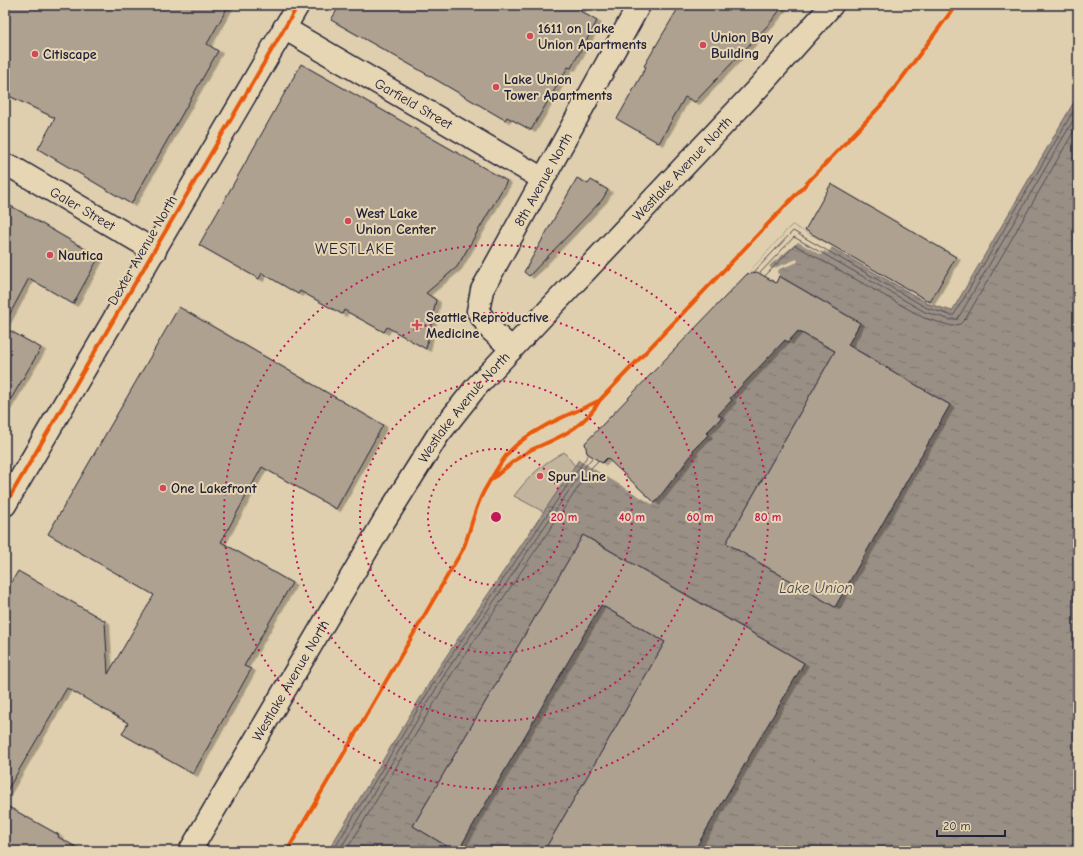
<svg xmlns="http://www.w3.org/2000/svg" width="1083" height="856" font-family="'Comic Neue',sans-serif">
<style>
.grass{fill:#c3b59d;stroke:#726c6c}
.water{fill:url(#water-ripples);stroke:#6a6367}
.pier{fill:#dfcfae}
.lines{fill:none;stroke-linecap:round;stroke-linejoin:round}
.shore{stroke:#524e58;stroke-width:1}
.building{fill:#aea190;stroke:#22223b;filter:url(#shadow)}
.minor-casing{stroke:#22223b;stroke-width:25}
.major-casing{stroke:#22223b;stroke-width:25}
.minor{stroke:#e7d6b3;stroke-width:22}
.major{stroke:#e7d6b3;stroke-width:22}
.cycleway-casing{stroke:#e7d6b3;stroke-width:6}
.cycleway{stroke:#e8590c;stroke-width:4}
.ring{fill:none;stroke:#c2185b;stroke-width:2;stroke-dasharray:2 4}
.poi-dot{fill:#d1495b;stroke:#e7d6b3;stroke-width:1.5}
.labels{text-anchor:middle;stroke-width:4;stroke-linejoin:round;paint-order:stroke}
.poi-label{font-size:14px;font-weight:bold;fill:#22223b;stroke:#e7d6b3;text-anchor:start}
.street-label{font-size:14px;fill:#22223b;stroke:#e7d6b3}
.neighbourhood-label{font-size:15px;letter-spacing:1px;fill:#22223b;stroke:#e7d6b3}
.water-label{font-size:15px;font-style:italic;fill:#464351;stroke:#e7d6b3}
.centre{fill:#c2185b;stroke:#e7d6b3;stroke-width:2}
.ring-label{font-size:12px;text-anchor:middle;font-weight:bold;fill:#c2185b;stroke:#e7d6b3;stroke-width:4;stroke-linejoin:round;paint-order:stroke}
</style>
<defs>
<pattern id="water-ripples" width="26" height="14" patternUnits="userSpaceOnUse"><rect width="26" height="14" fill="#9a8f84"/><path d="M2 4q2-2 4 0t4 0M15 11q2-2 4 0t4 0" fill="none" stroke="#7d746d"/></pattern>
<filter id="shadow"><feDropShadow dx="4.5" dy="2.5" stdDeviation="0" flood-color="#0004"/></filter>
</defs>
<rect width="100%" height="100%" fill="#dfcfae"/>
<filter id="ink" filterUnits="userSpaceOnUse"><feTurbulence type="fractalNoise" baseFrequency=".025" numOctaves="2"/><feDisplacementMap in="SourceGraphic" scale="8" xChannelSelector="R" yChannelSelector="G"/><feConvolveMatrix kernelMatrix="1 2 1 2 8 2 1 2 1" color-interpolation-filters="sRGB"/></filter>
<g filter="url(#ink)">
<path class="grass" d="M564,452L575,466L544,512L514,496C528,477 543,463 564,452Z"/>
<path class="water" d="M1078,95V851H328L439,667L580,458L792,225L929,304L952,311Z"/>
<path class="pier" d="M792,225L832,247L828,253L824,251L821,255L798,242L769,266L772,269L797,259L798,262L779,269L778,272L779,276L776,283L757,272L747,274Z
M586,449L587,453L602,463L607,458L655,503L652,504L577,459Z"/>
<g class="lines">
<path class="shore" d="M754,272L793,231L927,308L950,315H954L1078,103
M760,273L794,237L925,312L951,320L957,319L960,315L1078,112
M765,276L795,245L924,318L952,326L960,324L966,318L1078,124
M333,851L442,669L588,455
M339,851L446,672L587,464L592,458
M346,851L451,675L592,467L598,461"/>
</g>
<path class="building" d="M11,5H229L207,44L218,51L131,204L38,149L55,118L5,94V15Z
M340,5H583L580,11L597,21L571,68L568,67L531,130L507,117L505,120L416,68L331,20Z
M680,5H784L769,24L695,102L685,97L659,143L617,119L646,67L644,66Z
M301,64L507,181L457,267L426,293L436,300L426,349L387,327L384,332L344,310L342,314L300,291L298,294L262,273L259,279L199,245Z
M577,178L588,184L591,180L608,190L602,200L529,276L524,272Z
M831,184L956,257L930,302L805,230Z
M11,206L99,257L73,304L29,278L5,323V218Z
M757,272L776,283L779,276L860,323L848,345L950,405L835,607L726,543L835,351L798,331L788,342L785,340L730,398L732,400L718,415L722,417L706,433L708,435L693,450V453L655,503L607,458L602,463L587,453L585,443L747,274Z
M179,307L383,425L336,509L262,467L221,542L292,583L244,666L251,669L193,774L122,734L128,723L67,688L5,794V593L18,571L105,621L108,674L154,595L48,534Z
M5,328L41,348L5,409Z
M583,535L804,663L694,851H544L665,642L601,605L458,851H455L413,826Z
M5,805L59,835L58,837L83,851H16L5,844Z"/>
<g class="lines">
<g class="minor-casing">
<g id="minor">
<path id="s1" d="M284,28L543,179"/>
<path id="s2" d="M12,167L155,251"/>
<path id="s3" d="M512,349L490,329L478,311L482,290L639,5"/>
</g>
</g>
<g class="major-casing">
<g id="major">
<path d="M5,505L298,5"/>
<path id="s4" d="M190,851L384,521L438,435L476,387L758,88L832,5"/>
</g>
</g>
<use href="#minor" class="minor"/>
<use href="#major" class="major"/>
<g class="cycleway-casing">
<path id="cycleway" d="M490,481C503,470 515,459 529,451C538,446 548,443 557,438C574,430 590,417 600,400L871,116L885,101L956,5
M5,505L298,5
M287,851L463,549C471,530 474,509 484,491C491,479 502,458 513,448C536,426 570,415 598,401"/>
</g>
<use href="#cycleway" class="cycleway"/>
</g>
</g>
<g class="ring">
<circle cx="496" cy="517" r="68"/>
<circle cx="496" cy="517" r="136"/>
<circle cx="496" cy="517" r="204"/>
<circle cx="496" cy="517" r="272"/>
</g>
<g class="poi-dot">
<circle cx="530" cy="36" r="4"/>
<circle cx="703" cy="45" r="4"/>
<circle cx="35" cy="54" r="4"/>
<circle cx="496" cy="87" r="4"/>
<circle cx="348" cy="221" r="4"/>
<circle cx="50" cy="255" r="4"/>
<path d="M415 319h4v4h4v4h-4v4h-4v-4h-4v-4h4z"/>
<circle cx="540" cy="476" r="4"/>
<circle cx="163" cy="488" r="4"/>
</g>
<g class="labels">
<g class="poi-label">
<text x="538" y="33">1611 on Lake<tspan x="538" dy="16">Union Apartments</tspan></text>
<text x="711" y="42">Union Bay<tspan x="711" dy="16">Building</tspan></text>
<text x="43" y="59">Citiscape</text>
<text x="504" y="84">Lake Union<tspan x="504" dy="16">Tower Apartments</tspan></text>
<text x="356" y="218">West Lake<tspan x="356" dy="16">Union Center</tspan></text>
<text x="58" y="260">Nautica</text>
<text x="426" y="322">Seattle Reproductive<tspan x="426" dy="16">Medicine</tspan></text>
<text x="548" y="481">Spur Line</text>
<text x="171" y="493">One Lakefront</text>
</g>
<g class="street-label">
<text dy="5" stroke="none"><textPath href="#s1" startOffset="150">Garfield Street</textPath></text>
<text dy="5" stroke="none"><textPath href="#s4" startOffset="846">Westlake Avenue North</textPath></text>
<text dy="5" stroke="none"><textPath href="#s3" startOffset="199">8th Avenue North</textPath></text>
<text dy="5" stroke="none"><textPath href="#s2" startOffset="82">Galer Street</textPath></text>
<text transform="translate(142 250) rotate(-60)" y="5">Dexter Avenue North</text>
<text dy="5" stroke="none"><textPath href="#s4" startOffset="522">Westlake Avenue North</textPath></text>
<text dy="5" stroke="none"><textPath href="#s4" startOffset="198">Westlake Avenue North</textPath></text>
</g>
<g class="neighbourhood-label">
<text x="355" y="254">WESTLAKE</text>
</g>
<g class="water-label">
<text x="816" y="593">Lake Union</text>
</g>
</g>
<circle cx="496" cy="517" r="6" class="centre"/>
<g class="ring-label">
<text x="564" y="521">20 m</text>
<text x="632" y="521">40 m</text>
<text x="700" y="521">60 m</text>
<text x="768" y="521">80 m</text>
</g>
<rect width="1083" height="856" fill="none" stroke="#e7d6b3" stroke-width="20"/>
<rect x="10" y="10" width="1063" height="836" fill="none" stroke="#22223b" stroke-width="1.5" filter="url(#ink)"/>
<path d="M937 830v6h68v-6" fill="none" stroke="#22223b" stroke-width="2"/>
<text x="943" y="830" font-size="12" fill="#22223b" stroke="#e7d6b3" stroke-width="3" paint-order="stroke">20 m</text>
</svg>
